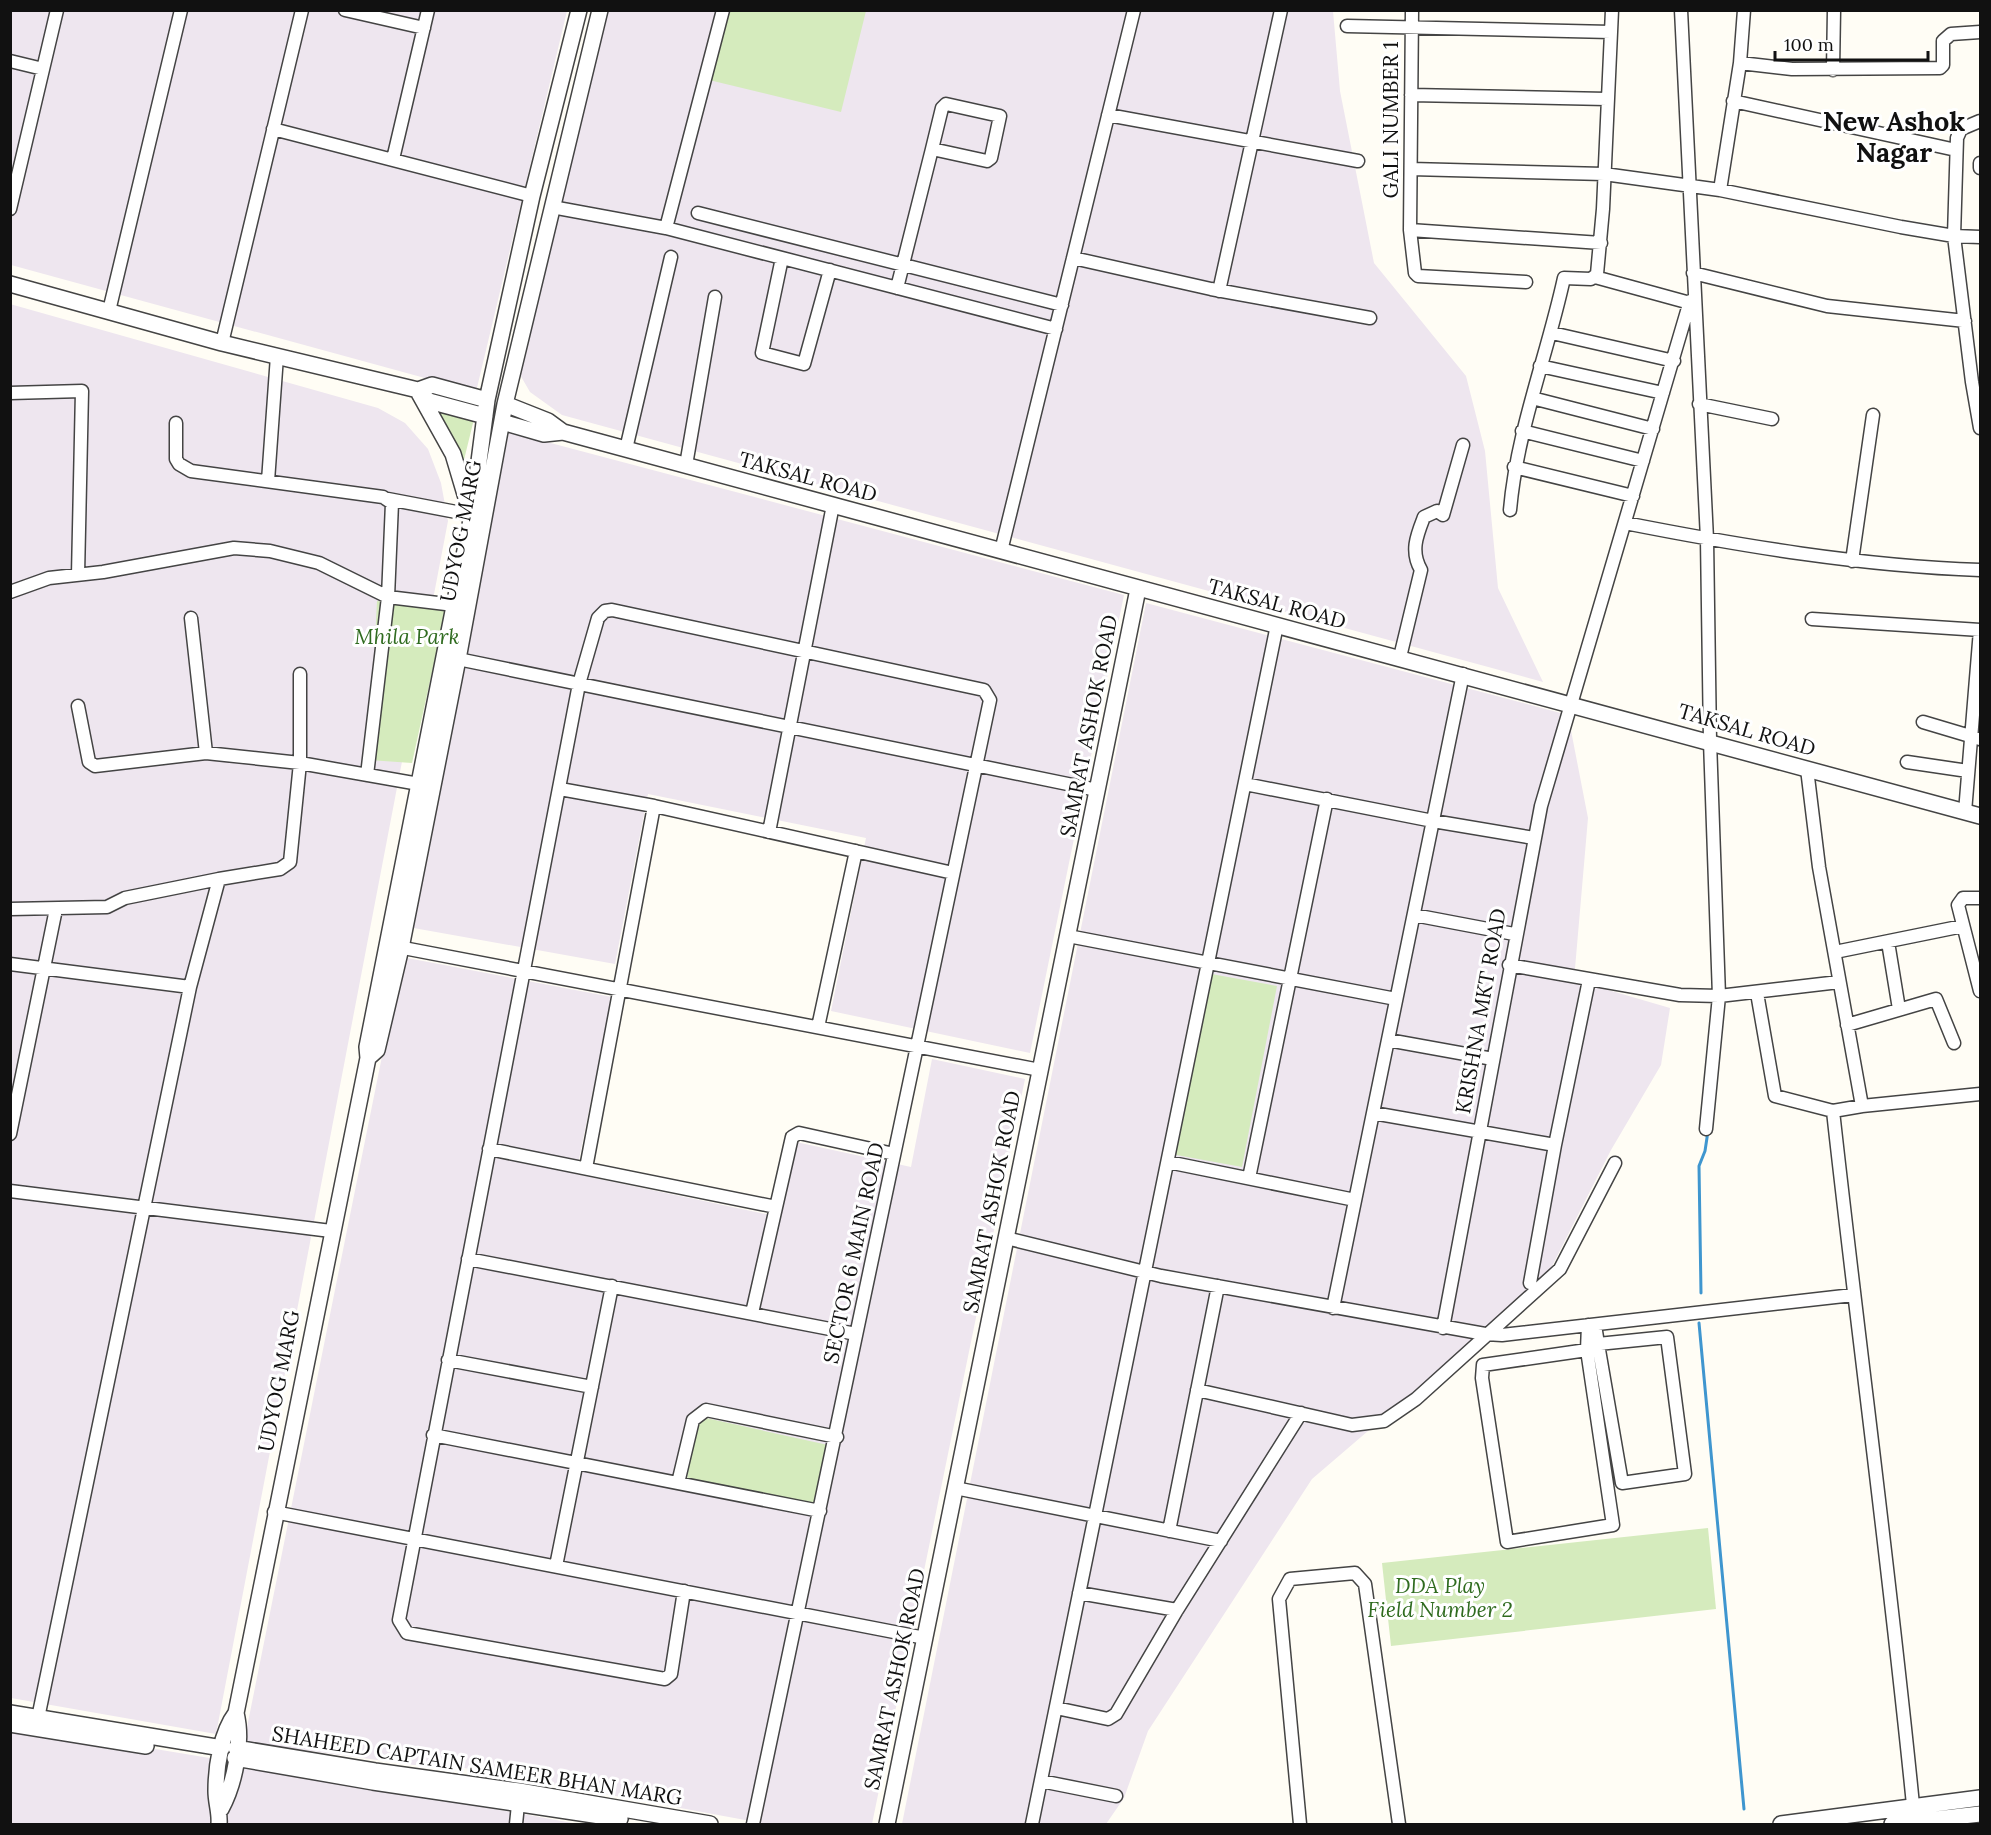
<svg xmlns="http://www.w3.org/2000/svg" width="1991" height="1835" font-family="Lora,serif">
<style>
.industrial{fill:#eee6ef}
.green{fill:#d5ebbd}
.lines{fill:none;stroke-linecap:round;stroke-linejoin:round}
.stream{stroke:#3f96cf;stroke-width:3}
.minor-casing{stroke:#444;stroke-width:15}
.tertiary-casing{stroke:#444;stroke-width:18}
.minor{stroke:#fff;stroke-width:12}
.tertiary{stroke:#fff;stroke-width:15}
.labels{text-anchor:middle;stroke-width:6;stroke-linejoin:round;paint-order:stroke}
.street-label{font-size:21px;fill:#111;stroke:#fff}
.park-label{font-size:21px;font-style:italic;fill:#2f6b1f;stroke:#fff}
.district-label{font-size:27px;font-weight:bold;fill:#111;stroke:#fff}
</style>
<rect width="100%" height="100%" fill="#fffdf5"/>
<path class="industrial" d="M10,11H567L476,392L11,265Z
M606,11H1333L1340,91L1374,263L1466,376L1485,451L1498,588L1543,682L562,415L530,392L519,373Z
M10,304L378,408L405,423L428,449L441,483L448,521L216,1734L11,1698Z
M509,432L1124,595L1030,1053L831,1011L866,838L648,794L615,964L408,927Z
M1146,603L1568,715L1588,818L1574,980L1670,1008L1661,1065L1611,1150L1551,1268L1501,1317L1312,1479L1148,1731L1124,1798L1106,1824H902Z
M402,957L612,997L576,1174L780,1217L796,1142L911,1167L932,1059L1025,1079L872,1824H767L443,1764L414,1765L244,1742Z
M10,1725L240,1763L578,1824H11Z"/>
<path class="green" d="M726,11H866L841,112L709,80Z
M439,411L474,419L462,468Z
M377,601L446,608L412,763L369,760Z
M1206,973L1277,986L1242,1167L1171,1154Z
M697,1416L828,1445L813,1505L687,1479Z
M1708,1528L1716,1609L1391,1646L1382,1563Z"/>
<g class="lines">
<path class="stream" d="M1701,1293L1699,1166L1705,1151L1708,1131
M1699,1323L1744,1809"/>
<g class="minor-casing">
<path id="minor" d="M345,10L424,28
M1412,10L1410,230L1415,273L1418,276L1526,282
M1681,10L1707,539L1710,741L1719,996L1706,1129
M1347,26L1611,32
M10,61L43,69
M1740,63L1792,69L1940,68L1943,65V41L1951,34L1980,32
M1833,70L1834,10
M1411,95L1607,99
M1733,101L1956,150
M1108,115L1358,161
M1980,121L1961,129L1957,138L1954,236L1972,382L1980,428
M273,129L532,196
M393,159L428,10
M1980,163V168
M1411,169L1604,174L1720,190L1901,227L1954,236L1980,237
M1720,190L1740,63L1744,10
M552,207L666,228L1056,329
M10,209L57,10
M698,213L1062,305
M666,228L723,10
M1410,230L1601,243
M782,258L762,353L804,364L830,270
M1073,258L1211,289L1370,318
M1693,273L1827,306L1965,321
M1595,277L1690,303
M897,288L932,149L987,161L991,158L1000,116L946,104L942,108L932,149
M1219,291L1281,10
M109,311L181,10
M1552,333L1674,361
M222,343L302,10
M1540,366L1663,393
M10,393L82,391L78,575
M1532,398L1653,429
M1699,404L1772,419
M176,423V459L179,464L191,471L383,497L392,503L388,597L367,775
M1522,431L1643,461
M626,449L671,257
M686,465L715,297
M1514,467L1633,496
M268,481L277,356
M388,499L472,515
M1510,510C1517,430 1547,356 1564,278L1591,279L1597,274L1603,209L1612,10
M1625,523C1742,546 1861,566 1980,570
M1001,551L1134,10
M1852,561L1873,415
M10,592L49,578L103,572L234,548L270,551L319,563L388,597L454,605
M191,618L206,753
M1812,619L1980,630L1965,812
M1400,657L1421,570C1410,551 1417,535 1424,517L1437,511L1443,515L1463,445
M458,659L1097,790
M78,706L89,762L95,766L206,753L300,763L419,784
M1923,722L1980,739
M1907,762L1968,771
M1807,769L1819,867L1862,1106
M1245,784L1433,821L1534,838
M560,789L654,806L953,873
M769,832L833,505
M219,879L280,869L290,862L300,763V674
M10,909L107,907L125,898L219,879L190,987L38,1718
M1414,915L1514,934
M1068,936L1396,999
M1888,942L1899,1009
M393,946L1040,1070
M1835,952L1963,926
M10,964L190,987
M1509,965L1680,995L1719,996L1839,982
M1980,991L1958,905L1963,898H1980
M1757,993L1775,1096L1833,1111
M1847,1025L1936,999L1954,1043
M818,1027L856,851
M1388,1040L1493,1059
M1373,1113L1555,1145L1589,980
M10,1134L56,909
M489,1149L776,1207
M1168,1162L1355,1200
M586,1168L654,806
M1249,1178L1327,799
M10,1191L331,1231
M1006,1238L1161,1276L1485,1334L1502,1335L1853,1295
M468,1259L856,1334
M1530,1283L1555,1145
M1333,1308L1463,674
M752,1313L792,1137L799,1133L894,1154
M1595,1325L1598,1344L1667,1337L1685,1474L1622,1483L1598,1344
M1443,1328L1541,806L1690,301
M1587,1350L1483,1365L1482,1378L1507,1542L1613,1525L1587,1350L1588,1325
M448,1360L592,1387
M1197,1390L1352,1425L1384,1421L1416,1399L1560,1269L1615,1163
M433,1435L820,1511
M678,1483L693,1420L706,1410L837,1437
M955,1488L1221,1541
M274,1512L925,1638
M1169,1531L1218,1286
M556,1566L612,1286
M684,1591L671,1674L665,1679L407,1633L399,1620L579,684L598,618L605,611L612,610L984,690L990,700L753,1824
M1079,1593L1177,1610
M1056,1708L1108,1719L1116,1714L1177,1610L1301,1413
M1041,1781L1116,1796
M1914,1815C1891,1580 1859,1346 1833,1111L1862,1106L1980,1094
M516,1824L519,1795
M1032,1824L1277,625
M1300,1824L1279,1599L1290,1579L1355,1573L1365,1584L1399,1824"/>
</g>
<g class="tertiary-casing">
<path id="tertiary" d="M10,284L222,343L418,390L429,401L485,416
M418,390L432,385L487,400
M419,393L453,454L470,511
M505,404L548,421L563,432
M502,422L544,434L563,432L1980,816
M368,1058L377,1050L401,948L458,659L505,404L600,10
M10,1713L222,1748
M10,1724L146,1746
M236,1748L375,1771L519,1791L710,1824
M235,1758L373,1782L620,1819
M221,1809C235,1783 243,1742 236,1713L368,1058L367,1047L472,515L487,400L532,196L579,10
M219,1824C220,1812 216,1803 216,1791C216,1766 221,1733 236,1713
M887,1824L1138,589
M1781,1824L1980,1798
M1892,1824L1980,1814"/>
</g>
<use href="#minor" class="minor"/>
<use href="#tertiary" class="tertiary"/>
</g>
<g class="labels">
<g class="street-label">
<text transform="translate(1391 120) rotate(-90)" y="7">GALI NUMBER 1</text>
<text transform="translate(808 477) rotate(15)" y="7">TAKSAL ROAD</text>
<text transform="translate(461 531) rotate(-79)" y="7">UDYOG MARG</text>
<text transform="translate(1277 604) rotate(15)" y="7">TAKSAL ROAD</text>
<text transform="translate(1089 726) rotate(-79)" y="7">SAMRAT ASHOK ROAD</text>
<text transform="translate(1747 730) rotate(16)" y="7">TAKSAL ROAD</text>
<text transform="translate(1481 1011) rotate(-80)" y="7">KRISHNA MKT ROAD</text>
<text transform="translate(992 1202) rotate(-79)" y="7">SAMRAT ASHOK ROAD</text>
<text transform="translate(854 1253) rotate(-78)" y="7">SECTOR 6 MAIN ROAD</text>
<text transform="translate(279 1381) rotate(-79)" y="7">UDYOG MARG</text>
<text transform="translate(895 1679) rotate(-78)" y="7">SAMRAT ASHOK ROAD</text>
<text transform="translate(477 1766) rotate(9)" y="7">SHAHEED CAPTAIN SAMEER BHAN MARG</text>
</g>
<g class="park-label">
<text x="407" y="644">Mhila Park</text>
<text x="1440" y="1593">DDA Play<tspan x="1440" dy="24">Field Number 2</tspan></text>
</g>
<g class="district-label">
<text x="1894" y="131">New Ashok<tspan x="1894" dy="31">Nagar</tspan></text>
</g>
</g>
<rect width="1991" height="1835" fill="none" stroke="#111111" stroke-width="24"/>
<path d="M1775 51v9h153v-9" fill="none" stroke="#111111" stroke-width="3"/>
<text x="1784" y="51" font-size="18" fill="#111111" stroke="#ffffff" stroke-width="4.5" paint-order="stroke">100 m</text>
</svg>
